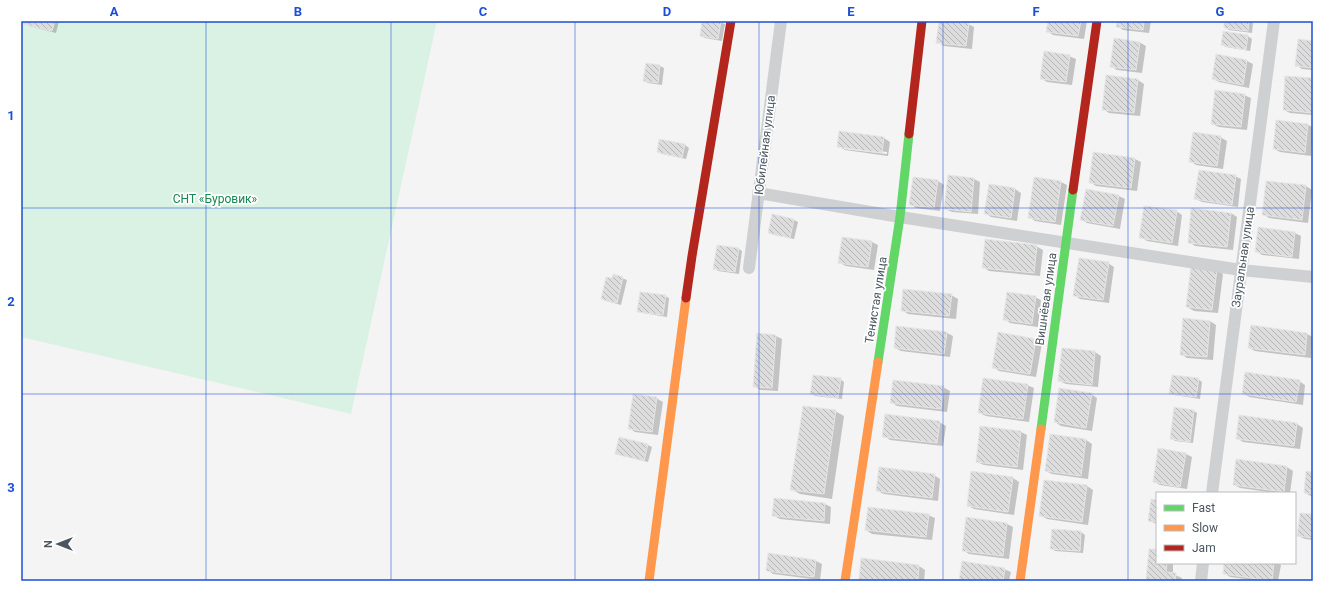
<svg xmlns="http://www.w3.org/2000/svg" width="1334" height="602" font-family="Roboto,sans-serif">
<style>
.green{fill:#d9f2e3}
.shadow{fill:#0003;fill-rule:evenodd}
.building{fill:url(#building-back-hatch);stroke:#e5e6e7}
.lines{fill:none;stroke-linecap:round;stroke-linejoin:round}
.street{stroke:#ced0d2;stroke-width:12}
.fast{stroke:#63d668;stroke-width:9}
.slow{stroke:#ff974d;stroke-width:9}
.jam{stroke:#b3261e;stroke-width:9}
.grid{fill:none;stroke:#1d4ed8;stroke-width:1;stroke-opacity:0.55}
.labels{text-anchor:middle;stroke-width:3.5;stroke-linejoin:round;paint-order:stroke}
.street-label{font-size:12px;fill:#4a5661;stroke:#fff}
.park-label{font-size:12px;fill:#17864f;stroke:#fff}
.neatline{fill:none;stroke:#1d4ed8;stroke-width:1.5}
.grid-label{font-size:13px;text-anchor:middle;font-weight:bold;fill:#1d4ed8}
</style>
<defs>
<pattern id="building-back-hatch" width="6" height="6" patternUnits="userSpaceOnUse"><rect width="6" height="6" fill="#ddddde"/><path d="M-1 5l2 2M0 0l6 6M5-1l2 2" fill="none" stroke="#b5b6b7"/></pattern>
</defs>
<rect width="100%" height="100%" fill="#f4f4f4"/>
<path class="green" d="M21,21H437L351,414L21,337Z"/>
<path class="shadow" d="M25,21H59L56,33L29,26L25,24Z
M703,21H716L725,24L722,41L705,38L701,36Z
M940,21L968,24L974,27L972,49L944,46L937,42Z
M1049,21H1087L1084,39L1053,35L1047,31Z
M1118,21H1151L1149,33L1123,30L1117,26Z
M1226,21H1249L1253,23L1252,33L1229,30L1225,28Z
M1224,32L1248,36L1252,39L1250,51L1226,47L1222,45Z
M1139,42L1146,46L1142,73L1117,70L1111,66Z
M1313,42V70L1302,69L1296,65Z
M1069,56L1076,59L1072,85L1047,82L1041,78Z
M1247,61L1253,64L1249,88L1219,82L1213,79Z
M647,64L660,66L664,68L662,85L648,83L644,81Z
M1107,77L1138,80L1144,84L1140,116L1109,113L1103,109Z
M1313,79V115L1290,113L1284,110Z
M1244,95L1251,98L1247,130L1219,127L1212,124Z
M1277,121L1308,125L1313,127L1311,156L1280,152L1274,149Z
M1220,137L1227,141L1223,169L1196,165L1190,161Z
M884,138L890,142L888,156L845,150L838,146ZM844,146L887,152V154L844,149Z
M685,145L689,148L686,159L662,154L658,152Z
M1135,159L1141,162L1137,191L1096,186L1090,182Z
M1235,176L1241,179L1238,207L1202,202L1196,199Z
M949,177L974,179L980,182L978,214L952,212L945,209Z
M938,181L944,185L940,211L916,208L910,204Z
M1061,182L1067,185L1061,225L1035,221L1029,217Z
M990,185L1015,189L1021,193L1017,221L991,217L985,213Z
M1306,186L1312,190L1308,223L1269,218L1263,214Z
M1119,196L1125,199L1120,229L1087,223L1081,219Z
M1176,211L1182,215L1178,246L1147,241L1141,237Z
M1231,213L1237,217L1233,250L1195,246L1189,242Z
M794,220L798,222L794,239L774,235L770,233Z
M1259,228L1295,233L1301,236L1299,259L1262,255L1256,251Z
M872,242L878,245L874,270L846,266L840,263Z
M1036,246L1043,250L1040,276L989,271L983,267Z
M739,249L742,251L739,274L718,271L714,268Z
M1108,263L1114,267L1109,303L1080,299L1074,295Z
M1216,270L1223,274L1218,313L1194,311L1187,307Z
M614,275L627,280L621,305L606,301L602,299L613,280Z
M951,295L958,299L956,319L908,314L902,310Z
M665,296L669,298L667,317L643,313L639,311Z
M1035,297L1041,300L1038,327L1010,323L1004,319Z
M1184,319L1210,321L1216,325L1213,360L1187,358L1181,354Z
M897,327L947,333L953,336L950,357L901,351L895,348Z
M1252,327L1307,334L1313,337L1311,358L1255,351L1249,348Z
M776,336L782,339L778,391L760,390L754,386Z
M1036,340L1042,343L1036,377L999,371L993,367Z
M1063,349L1095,352L1101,356L1098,387L1066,384L1059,381Z
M840,379L844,382L842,399L815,396L811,393Z
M1198,379L1202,382L1200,399L1174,395L1170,393Z
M1299,381L1305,385L1303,405L1249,397L1243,393Z
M1027,385L1034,388L1029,422L986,416L979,413Z
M943,387L950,391L947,412L897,406L891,402Z
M1091,394L1097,398L1092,431L1061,426L1055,422Z
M656,398L663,402L658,435L635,432L629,428Z
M835,411L844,416L832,499L800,494L791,489Z
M1194,411L1197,413L1193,443L1175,441L1171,438Z
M1239,417L1297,424L1303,428L1300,449L1243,442L1237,438Z
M939,422L946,426L943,446L890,440L884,436Z
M1021,432L1027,435L1023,470L984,465L977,462Z
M1086,440L1092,444L1088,479L1052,474L1046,471Z
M648,445L652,447L648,462L620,455L616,453Z
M1186,454L1192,457L1187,489L1160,485L1154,482Z
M1237,460L1287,467L1293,471L1290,493H1276L1240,488L1234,485Z
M1313,473V497L1305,493Z
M934,475L940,479L938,501L884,494L877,491Z
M1013,478L1019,482L1014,515L974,509L968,506Z
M1087,486L1093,490L1088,525L1047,519L1041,516Z
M775,499L825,504L831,507L830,524L780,519L774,516Z
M1157,501V524L1149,521Z
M928,515L935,518L932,540L872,534L866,530Z
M1313,515V540L1305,539L1298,536Z
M967,518L1007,524L1013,527L1009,559L969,554L963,550Z
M1081,532L1085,535L1083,553L1055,551L1052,548Z
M1157,550V563H1173V574L1182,578L1181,581H1151L1147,579Z
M769,554L816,561L822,564L820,580L773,574L767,570Z
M862,560L919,566L925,570L924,581H862L860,580Z
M1225,563H1277L1281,565L1278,581H1260L1230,577L1224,573Z
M1004,569L1011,572L1009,581H960Z"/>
<path class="building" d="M24,21H55L52,31L23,24Z
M702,21H721L718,39L700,36Z
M939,21L969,23L966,46L936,43Z
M1048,21H1081L1078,36L1046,32Z
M1117,21H1144L1143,30L1116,27Z
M1224,21H1249L1248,31L1224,28Z
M1223,31L1248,35L1246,50L1221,45Z
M1114,38L1140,42L1136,70L1110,67Z
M1298,39L1313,41V68L1295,66Z
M1044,51L1070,55L1066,82L1040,79Z
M1216,54L1247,60L1243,85L1212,79Z
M646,63L660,65L658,83L643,81Z
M1106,75L1138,79L1134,113L1102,110Z
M1285,76L1313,78V113L1283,110Z
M1215,90L1245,94L1241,127L1211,124Z
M1276,120L1308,124L1305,153L1273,149Z
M839,131L884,137L882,153L837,147Z
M1193,132L1221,136L1217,166L1189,162Z
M659,139L685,144L682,158L657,152Z
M1093,152L1135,158L1131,188L1089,183Z
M1199,170L1236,175L1232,205L1194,199Z
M948,175L974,178L971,212L944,209Z
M913,177L938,180L934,208L909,205Z
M1034,177L1061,181L1055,222L1028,218Z
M1266,181L1306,185L1302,220L1262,215Z
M989,184L1015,188L1011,218L984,214Z
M1086,189L1119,195L1113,226L1080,220Z
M1144,206L1177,210L1172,243L1139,238Z
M1191,208L1231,213L1227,247L1188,243Z
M772,214L794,219L790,238L768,233Z
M1258,227L1295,232L1292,257L1255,252Z
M842,237L872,241L868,267L838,263Z
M985,239L1037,245L1034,273L982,268Z
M717,245L739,248L735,272L713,269Z
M1079,258L1109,262L1103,300L1073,296Z
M1191,266L1217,269L1212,310L1186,307Z
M613,274L623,277L617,303L601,299L606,277L612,278Z
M903,289L952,294L949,316L901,311Z
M640,292L666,295L663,315L637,312Z
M1007,292L1036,296L1032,324L1003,320Z
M1183,318L1210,321L1207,357L1180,355Z
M1251,325L1307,333L1305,355L1248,348Z
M896,326L947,332L944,354L894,348Z
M998,332L1036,339L1030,374L992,368Z
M757,333L776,335L772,388L753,387Z
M1062,348L1095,351L1092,385L1058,381Z
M1245,372L1300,380L1296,402L1242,394Z
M813,375L841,378L838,398L810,394Z
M1172,375L1199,378L1196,397L1169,394Z
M983,378L1028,384L1023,419L978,413Z
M893,380L944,386L941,409L890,403Z
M1059,388L1092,393L1086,428L1054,422Z
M633,394L657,397L652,432L628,429Z
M803,406L836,410L824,494L790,490Z
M1174,407L1194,410L1190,442L1170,439Z
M885,414L940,421L937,443L882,437Z
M1239,415L1297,423L1294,446L1236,439Z
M980,426L1021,431L1017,467L976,462Z
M1050,434L1086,439L1081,476L1045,471Z
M619,437L648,444L644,461L615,454Z
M1158,448L1186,453L1180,487L1153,482Z
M1236,459L1287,466L1284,492L1233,485Z
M879,467L935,474L932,498L876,491Z
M971,471L1013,477L1008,512L967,506Z
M1306,471L1313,472V494L1304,493Z
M1044,480L1087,485L1082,522L1039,516Z
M774,498L825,503L824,521L772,516Z
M1151,499L1157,500V522L1148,521Z
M868,507L929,514L926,537L865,530Z
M1300,513L1313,514V538L1297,536Z
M966,517L1007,523L1003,556L962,551Z
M1052,529L1081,531L1080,551L1050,549Z
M1149,549H1157V563H1167L1166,572L1176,573L1175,581L1146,580Z
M768,553L816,560L814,577L766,571Z
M861,558L919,565L918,581L859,580Z
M962,561L1005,568L1003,581H959Z
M1224,563H1274L1272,581L1223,574Z"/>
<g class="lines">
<path class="street" d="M758,193L900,217L1241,270L1313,277
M749,268L781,21
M1212,493L1274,21
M1201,581L1203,563"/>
<path class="fast" d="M878,362L900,217L909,134
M1041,429L1073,190"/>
<path class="slow" d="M649,581L686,298
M845,581L878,362
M1020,581L1041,429"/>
<path class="jam" d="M909,134L922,21
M1073,190L1097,21
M686,298L692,256L731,21"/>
</g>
<path class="grid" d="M206,21V581M391,21V581M575,21V581M759,21V581M943,21V581M1128,21V581M21,208H1313M21,394H1313"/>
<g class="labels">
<g class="street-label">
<text transform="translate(765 145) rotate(-83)" y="4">Юбилейная улица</text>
<text transform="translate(1243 257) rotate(-82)" y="4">Зауральная улица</text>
<text transform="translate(1046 299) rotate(-82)" y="4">Вишнёвая улица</text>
<text transform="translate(876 300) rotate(-81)" y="4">Тенистая улица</text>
</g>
<g class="park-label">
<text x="215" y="203">СНТ «Буровик»</text>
</g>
</g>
<rect width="1334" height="602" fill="none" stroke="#ffffff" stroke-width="44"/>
<rect x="1156" y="492" width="140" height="72" fill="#ffffff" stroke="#b7bbc0"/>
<rect x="1164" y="505" width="20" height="6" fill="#63d668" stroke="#b7bbc0"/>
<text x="1192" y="512" font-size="12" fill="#4a5661">Fast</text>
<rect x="1164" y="525" width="20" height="6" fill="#ff974d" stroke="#b7bbc0"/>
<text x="1192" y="532" font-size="12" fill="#4a5661">Slow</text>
<rect x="1164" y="545" width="20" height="6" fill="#b3261e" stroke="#b7bbc0"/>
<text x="1192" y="552" font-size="12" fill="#4a5661">Jam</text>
<g transform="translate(58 544) rotate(270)" stroke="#ffffff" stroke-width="3" paint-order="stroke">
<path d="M0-3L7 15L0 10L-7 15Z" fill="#4a5661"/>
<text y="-6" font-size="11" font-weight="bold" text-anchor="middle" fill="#4a5661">N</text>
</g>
<rect x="22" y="22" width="1290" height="558" class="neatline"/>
<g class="grid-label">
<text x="114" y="16">A</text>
<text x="298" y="16">B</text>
<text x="483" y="16">C</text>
<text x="667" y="16">D</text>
<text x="851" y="16">E</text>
<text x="1036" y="16">F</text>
<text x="1220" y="16">G</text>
<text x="11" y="120">1</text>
<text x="11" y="306">2</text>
<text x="11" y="492">3</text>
</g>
</svg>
